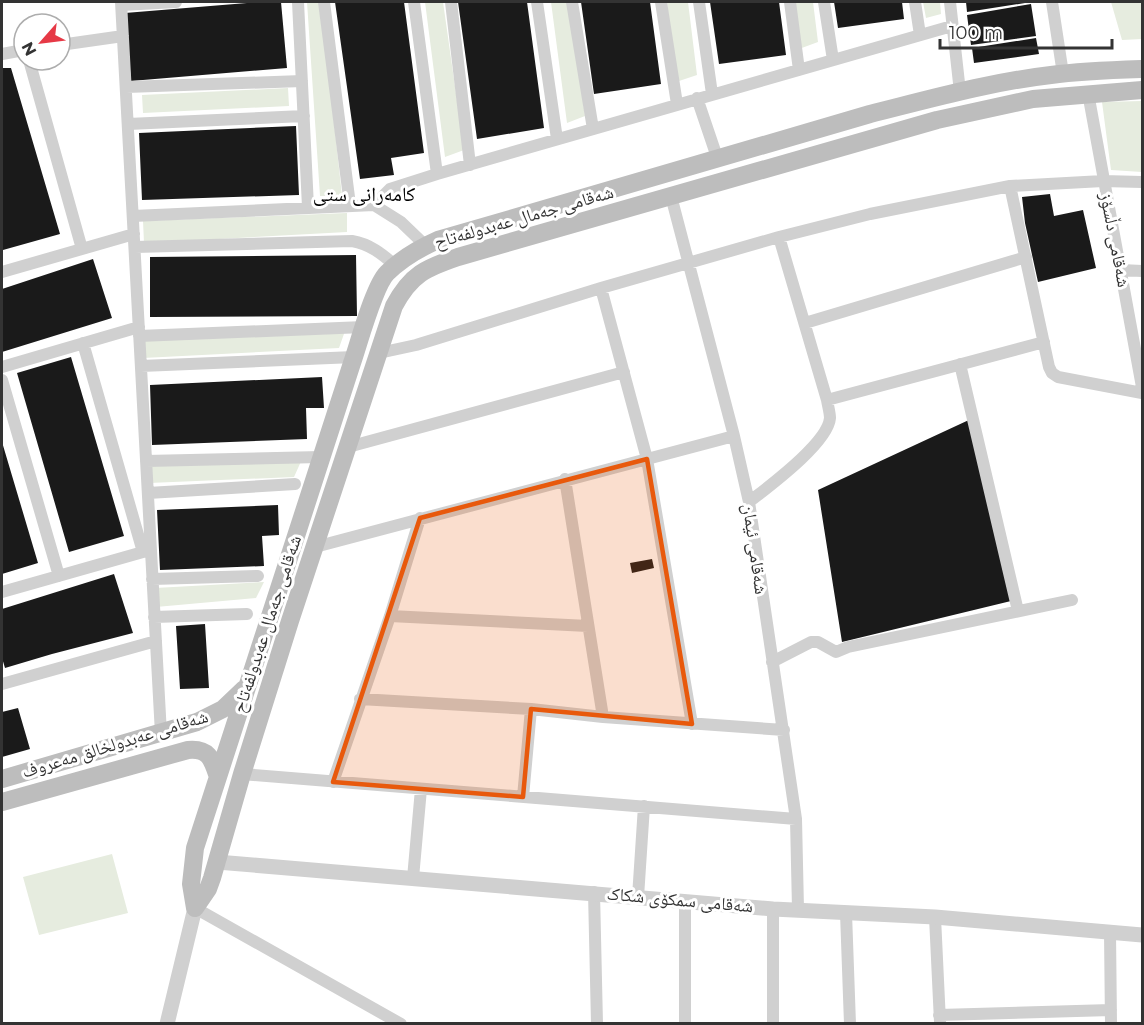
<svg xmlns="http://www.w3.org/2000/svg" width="1144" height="1025" font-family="Montserrat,'Noto Naskh Arabic',sans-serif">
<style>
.green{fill:#e6ecdf}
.building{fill:#1a1a1a}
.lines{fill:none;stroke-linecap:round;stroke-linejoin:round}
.minor{stroke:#d0d0d0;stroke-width:12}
.tertiary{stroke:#d0d0d0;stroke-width:15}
.secondary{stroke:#bdbdbd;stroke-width:18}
.marked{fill:#e8590c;fill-opacity:0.2;stroke:#e8590c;stroke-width:4.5;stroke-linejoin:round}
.labels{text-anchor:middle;stroke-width:6;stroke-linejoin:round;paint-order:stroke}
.street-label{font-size:18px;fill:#333;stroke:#fff}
.neighbourhood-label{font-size:20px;fill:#000;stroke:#fff}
</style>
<rect width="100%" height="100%" fill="#fff"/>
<path class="green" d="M307,2H321L342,196H320Z
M425,2H443L464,150L445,157Z
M551,2H570L585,116L567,123Z
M667,2H688L697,75L676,82Z
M793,2H813L818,42L799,49Z
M923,2H940L941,14L926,18Z
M1111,2H1142V39L1122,40Z
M288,88L289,106L143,113L142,95Z
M1142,101V172L1111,170L1102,102Z
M347,213V232L144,243L143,221Z
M345,331L339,348L143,358L142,340Z
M303,457L294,477L149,483L148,465Z
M264,582L256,598L156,607L155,588Z
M112,854L128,913L39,935L23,877Z"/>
<path class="building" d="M259,2H281L287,68L131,81L125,13Z
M335,2H404L424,153L391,158L394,175L360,179Z
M458,2H527L544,128L477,139Z
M581,2H650L661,84L594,94Z
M710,2H779L786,55L719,64Z
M834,2H902L904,19L838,28Z
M966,2H1025V3L967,12Z
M1031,4L1036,36L971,45L967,15Z
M1036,38L1039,54L974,63L972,48Z
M2,68H11L60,234L3,250Z
M296,126L299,195L142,200L139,133Z
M1050,194L1054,216L1083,210L1096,268L1038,282L1025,223L1022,197Z
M356,255L357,316L150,317V257Z
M93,259L112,318L2,352V289Z
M71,357L124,536L69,552L17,373Z
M322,377L324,408H306L307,439L152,445L150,385Z
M971,419L1011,601L842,642L818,490Z
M2,442L38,563L2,574Z
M278,505L279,535L262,536L264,566L160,570L157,510Z
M652,559L654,568L632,573L630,563Z
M114,574L133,633L52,654L5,668L2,658V609Z
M205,624L209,688L180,689L176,626Z
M18,708L30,749L2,757V712Z"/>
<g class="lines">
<path class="minor" d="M121,2L161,734
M298,2L308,207
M324,2L350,205
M414,2L437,174
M451,2L470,165
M537,2L557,139
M572,2L593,129
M661,2L677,104
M699,2L712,94
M790,2L799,70
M824,2L833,60
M915,2L920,35
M950,2L960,92
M1052,2L1063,74
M122,5L176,2
M60,45L123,36
M2,54L24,50
M29,60L82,249
M126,87L302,81
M1088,93L1142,387
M697,98L718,160
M128,124L304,116
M1010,186L1049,367L1052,373L1058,377L1142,393
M671,196L734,436L749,502L796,819L798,909
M374,205L401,222L426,246
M133,216L374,205L390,189L437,174L952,26
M779,237L827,400L1044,342
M135,247L352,241C370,244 382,254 396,266
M1121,270L1142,271
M2,272L134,234
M601,288L647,459L692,724
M805,323L1026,257
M139,336L364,327
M83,343L143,552
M379,353L416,345L601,288L779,237L870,214L1010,186L1103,181L1142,182
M960,364L1018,611
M141,366L354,357
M2,367L139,327
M2,380L59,576
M348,447L624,372
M146,461L321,457
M565,479L603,717
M148,493L295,484
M749,502C768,487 828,443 830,418C830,413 828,406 827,400
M315,547L734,436
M152,579L258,576
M2,592L150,550
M390,616L588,626
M154,617L247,614
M772,662L811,642H818L836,652L848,647L1072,600
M2,684L156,641
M360,699L531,709L603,717L784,730
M242,774L796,819
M333,782L390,616L420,518
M523,797L531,709
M413,878L421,789
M594,892L597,1024
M638,897L644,806
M195,908L401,1024
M773,909V1024
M846,913L850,1024
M935,917L940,1022
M1110,932L1111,1024
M939,1015L1111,1010
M685,1024V901"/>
<path class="tertiary" d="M217,862L773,909L935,917L1142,935
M167,1024L195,908"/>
<path class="secondary" d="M2,779L197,722L223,709L244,689
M2,802L188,750C209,748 212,759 218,777
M195,908L191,884L195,848L352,363C359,343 374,286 387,273C402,258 420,248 438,240L870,114C930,99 990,82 1051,75C1081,71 1112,70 1142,69
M195,908L208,889L212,878L242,774L290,621L394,306C411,274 426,268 458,257L937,120L1033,99L1142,90"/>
</g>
<path class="marked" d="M647,459L692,724L531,709L523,797L333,782L420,518Z"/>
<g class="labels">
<g class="street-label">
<text transform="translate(524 217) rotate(-16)" y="6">شەقامی جەمال عەبدولفەتاح</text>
<text transform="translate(1115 240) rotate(79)" y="6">شەقامی دڵسۆز</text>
<text transform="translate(755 549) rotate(82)" y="6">شەقامی ئیمان</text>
<text transform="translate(267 624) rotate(-72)" y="6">شەقامی جەمال عەبدولفەتاح</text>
<text transform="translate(115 744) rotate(-17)" y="6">شەقامی عەبدولخالق مەعروف</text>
<text transform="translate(680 900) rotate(5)" y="6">شەقامی سمکۆی شکاک</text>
</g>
<g class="neighbourhood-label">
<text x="364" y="201">كامه‌رانی ستی</text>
</g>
</g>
<rect width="1144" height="1025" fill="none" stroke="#333333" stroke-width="6"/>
<g transform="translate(42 42) rotate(242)"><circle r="28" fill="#ffffff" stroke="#adadad" stroke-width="1.5"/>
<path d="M0-4.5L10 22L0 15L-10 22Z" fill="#e63946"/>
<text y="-9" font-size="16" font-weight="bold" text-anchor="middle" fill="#333333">N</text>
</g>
<path d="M940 39v9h172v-9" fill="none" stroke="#333333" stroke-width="3"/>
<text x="949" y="39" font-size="18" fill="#333333" stroke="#ffffff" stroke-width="4.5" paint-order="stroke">100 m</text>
</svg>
